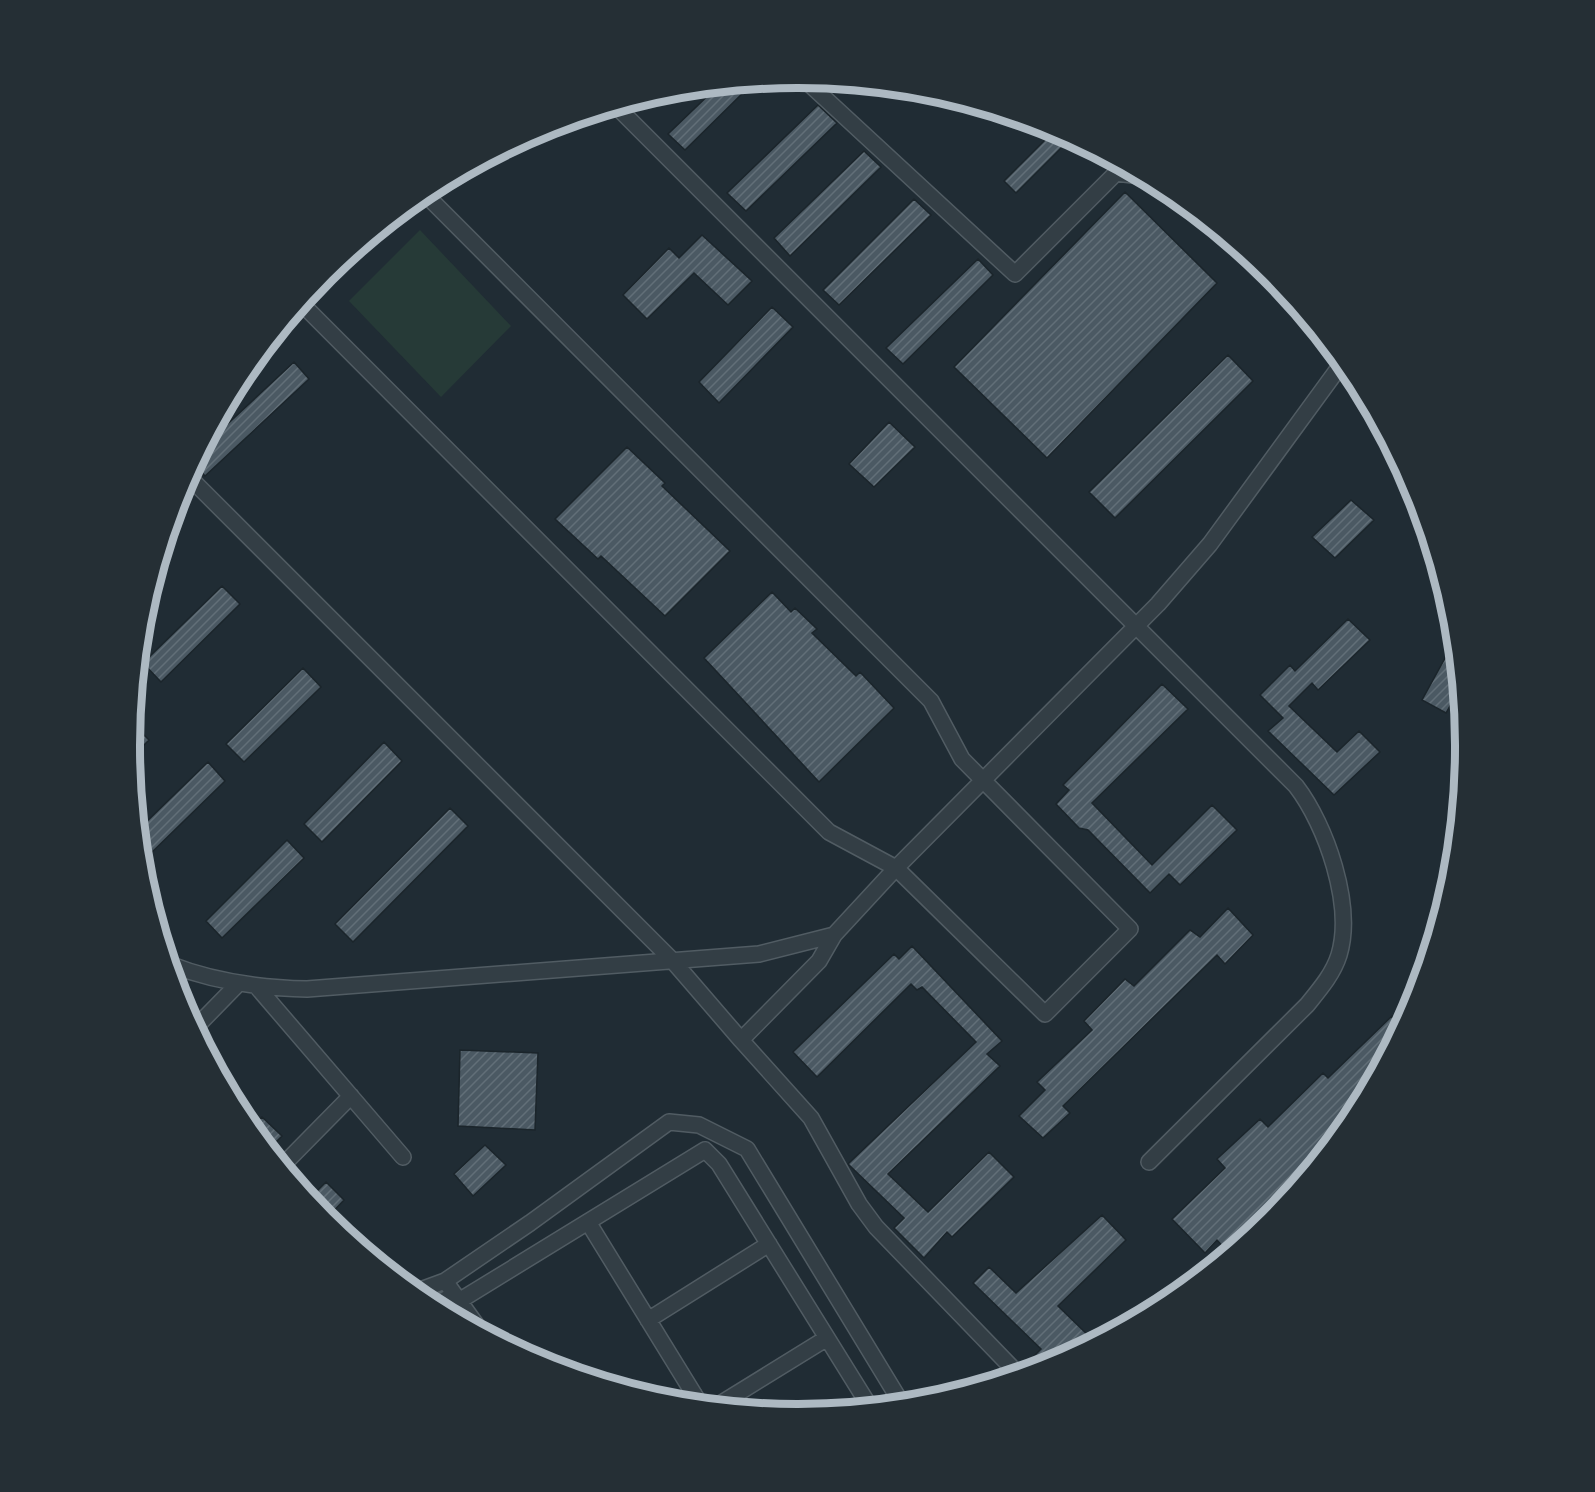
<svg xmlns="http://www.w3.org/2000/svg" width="1595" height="1492" font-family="Figtree,sans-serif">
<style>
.green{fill:#263a37}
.building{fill:url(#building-hatch);stroke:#1b252b;stroke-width:1.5}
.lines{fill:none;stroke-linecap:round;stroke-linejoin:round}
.minor-casing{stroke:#515c63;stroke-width:18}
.minor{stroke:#333e45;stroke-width:15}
.rim{fill:none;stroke:#adb9c2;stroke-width:8}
</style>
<defs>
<pattern id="building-hatch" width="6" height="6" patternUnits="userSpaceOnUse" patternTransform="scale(1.5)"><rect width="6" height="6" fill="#4b5963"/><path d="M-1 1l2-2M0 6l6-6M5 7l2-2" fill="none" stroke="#626f78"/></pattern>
</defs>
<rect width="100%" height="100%" fill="#202c34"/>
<path class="green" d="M420,230L511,326L441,397L349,301Z"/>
<path class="building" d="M754,82L685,150L668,134L718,86Z
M818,105L837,123L746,211L727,193Z
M1050,135L1062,147L1016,193L1004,181Z
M864,151L881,167L790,256L774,238Z
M1125,192L1217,283L1047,458L954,367Z
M914,199L931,215L839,305L823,290Z
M702,235L752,281L728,305L694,273L647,319L623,295L669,248L679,258Z
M978,259L993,275L903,364L886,348Z
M772,307L793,327L719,403L699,382Z
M1228,355L1253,381L1115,518L1089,492Z
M294,362L309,379L205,476L194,464L204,446Z
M889,422L915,447L874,487L849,464Z
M627,447L665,483L662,486L730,551L665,616L601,556L598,559L555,519Z
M1351,500L1374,520L1335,558L1312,537Z
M222,586L240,604L161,682L143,663Z
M772,592L791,612L795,608L817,629L812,633L856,676L860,672L894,708L819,782L704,658Z
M1348,619L1370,640L1318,690L1312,683L1289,706L1337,752L1359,731L1380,752L1334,795L1268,731L1283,718L1260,695L1290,665L1295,671Z
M1455,640L1460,688L1446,713L1422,700Z
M303,668L321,687L244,762L226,744Z
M1162,684L1188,709L1092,803L1152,865L1212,805L1237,830L1180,885L1169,874L1150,893L1088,830L1079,828L1056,804L1069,790L1063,785Z
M132,723L149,740L131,758L130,746Z
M384,742L402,761L322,842L304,824Z
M208,762L225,781L148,856L140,848L138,830Z
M450,808L468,826L353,942L335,924Z
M287,840L304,858L222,938L206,921Z
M1228,908L1253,935L1225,964L1217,955L1063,1106L1070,1113L1043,1138L1019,1116L1045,1090L1037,1082L1092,1030L1084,1021L1125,979L1134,986L1190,930L1200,937Z
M912,946L1002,1041L987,1054L1000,1066L888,1174L928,1212L989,1152L1014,1177L952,1237L947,1232L924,1258L894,1228L904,1218L848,1164L976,1042L922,987L917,990L911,984L817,1077L793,1052L894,954L899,959Z
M1392,1016L1402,1026L1353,1117L1270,1219L1228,1252L1217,1240L1205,1253L1172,1219L1225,1168L1217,1159L1260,1119L1268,1127L1323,1073L1328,1078Z
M460,1050L538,1053L535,1130L458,1126Z
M262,1117L282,1136L269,1149L251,1128Z
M485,1145L506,1165L473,1196L454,1174Z
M326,1182L344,1200L326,1219L309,1199Z
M1102,1215L1126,1240L1058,1306L1094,1341L1053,1363L1027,1371L1024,1366L1041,1349L973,1283L989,1267L1016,1293Z"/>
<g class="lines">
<g class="minor-casing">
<path id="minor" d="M804,79L1015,274L1116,173L1141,176
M616,106L1296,786C1326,825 1354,905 1339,955C1333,974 1320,989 1307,1005L1149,1162
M1234,244L1276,281
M301,303L829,832L896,868L1045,1014L1130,929L962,759L931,701L424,193
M188,476L672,960L741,1040
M834,935L819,961L741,1040L811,1118L859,1204L876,1227L1018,1374
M169,964C214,982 259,988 307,989L759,954L834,935L896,868L1158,604L1210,544L1343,362
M258,988L403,1157
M195,1028L238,984
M282,1166L351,1096
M588,1222L700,1404
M445,1281L480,1330
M415,1292L445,1281L530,1223L669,1122L699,1125L747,1149L902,1404
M459,1301L705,1150L719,1164L870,1407
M435,1306L454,1294
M648,1320L769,1244
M680,1402L694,1394
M717,1406L827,1338"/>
</g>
<use href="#minor" class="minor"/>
</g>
<path d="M0 0H1595V1492H0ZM797 88H798A657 657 0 0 1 1455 745V747A657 657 0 0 1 798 1404H797A657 657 0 0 1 140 747V745A657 657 0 0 1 797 88Z" fill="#252f35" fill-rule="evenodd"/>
<path class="rim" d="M797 88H798A657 657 0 0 1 1455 745V747A657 657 0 0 1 798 1404H797A657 657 0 0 1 140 747V745A657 657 0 0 1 797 88Z"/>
</svg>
